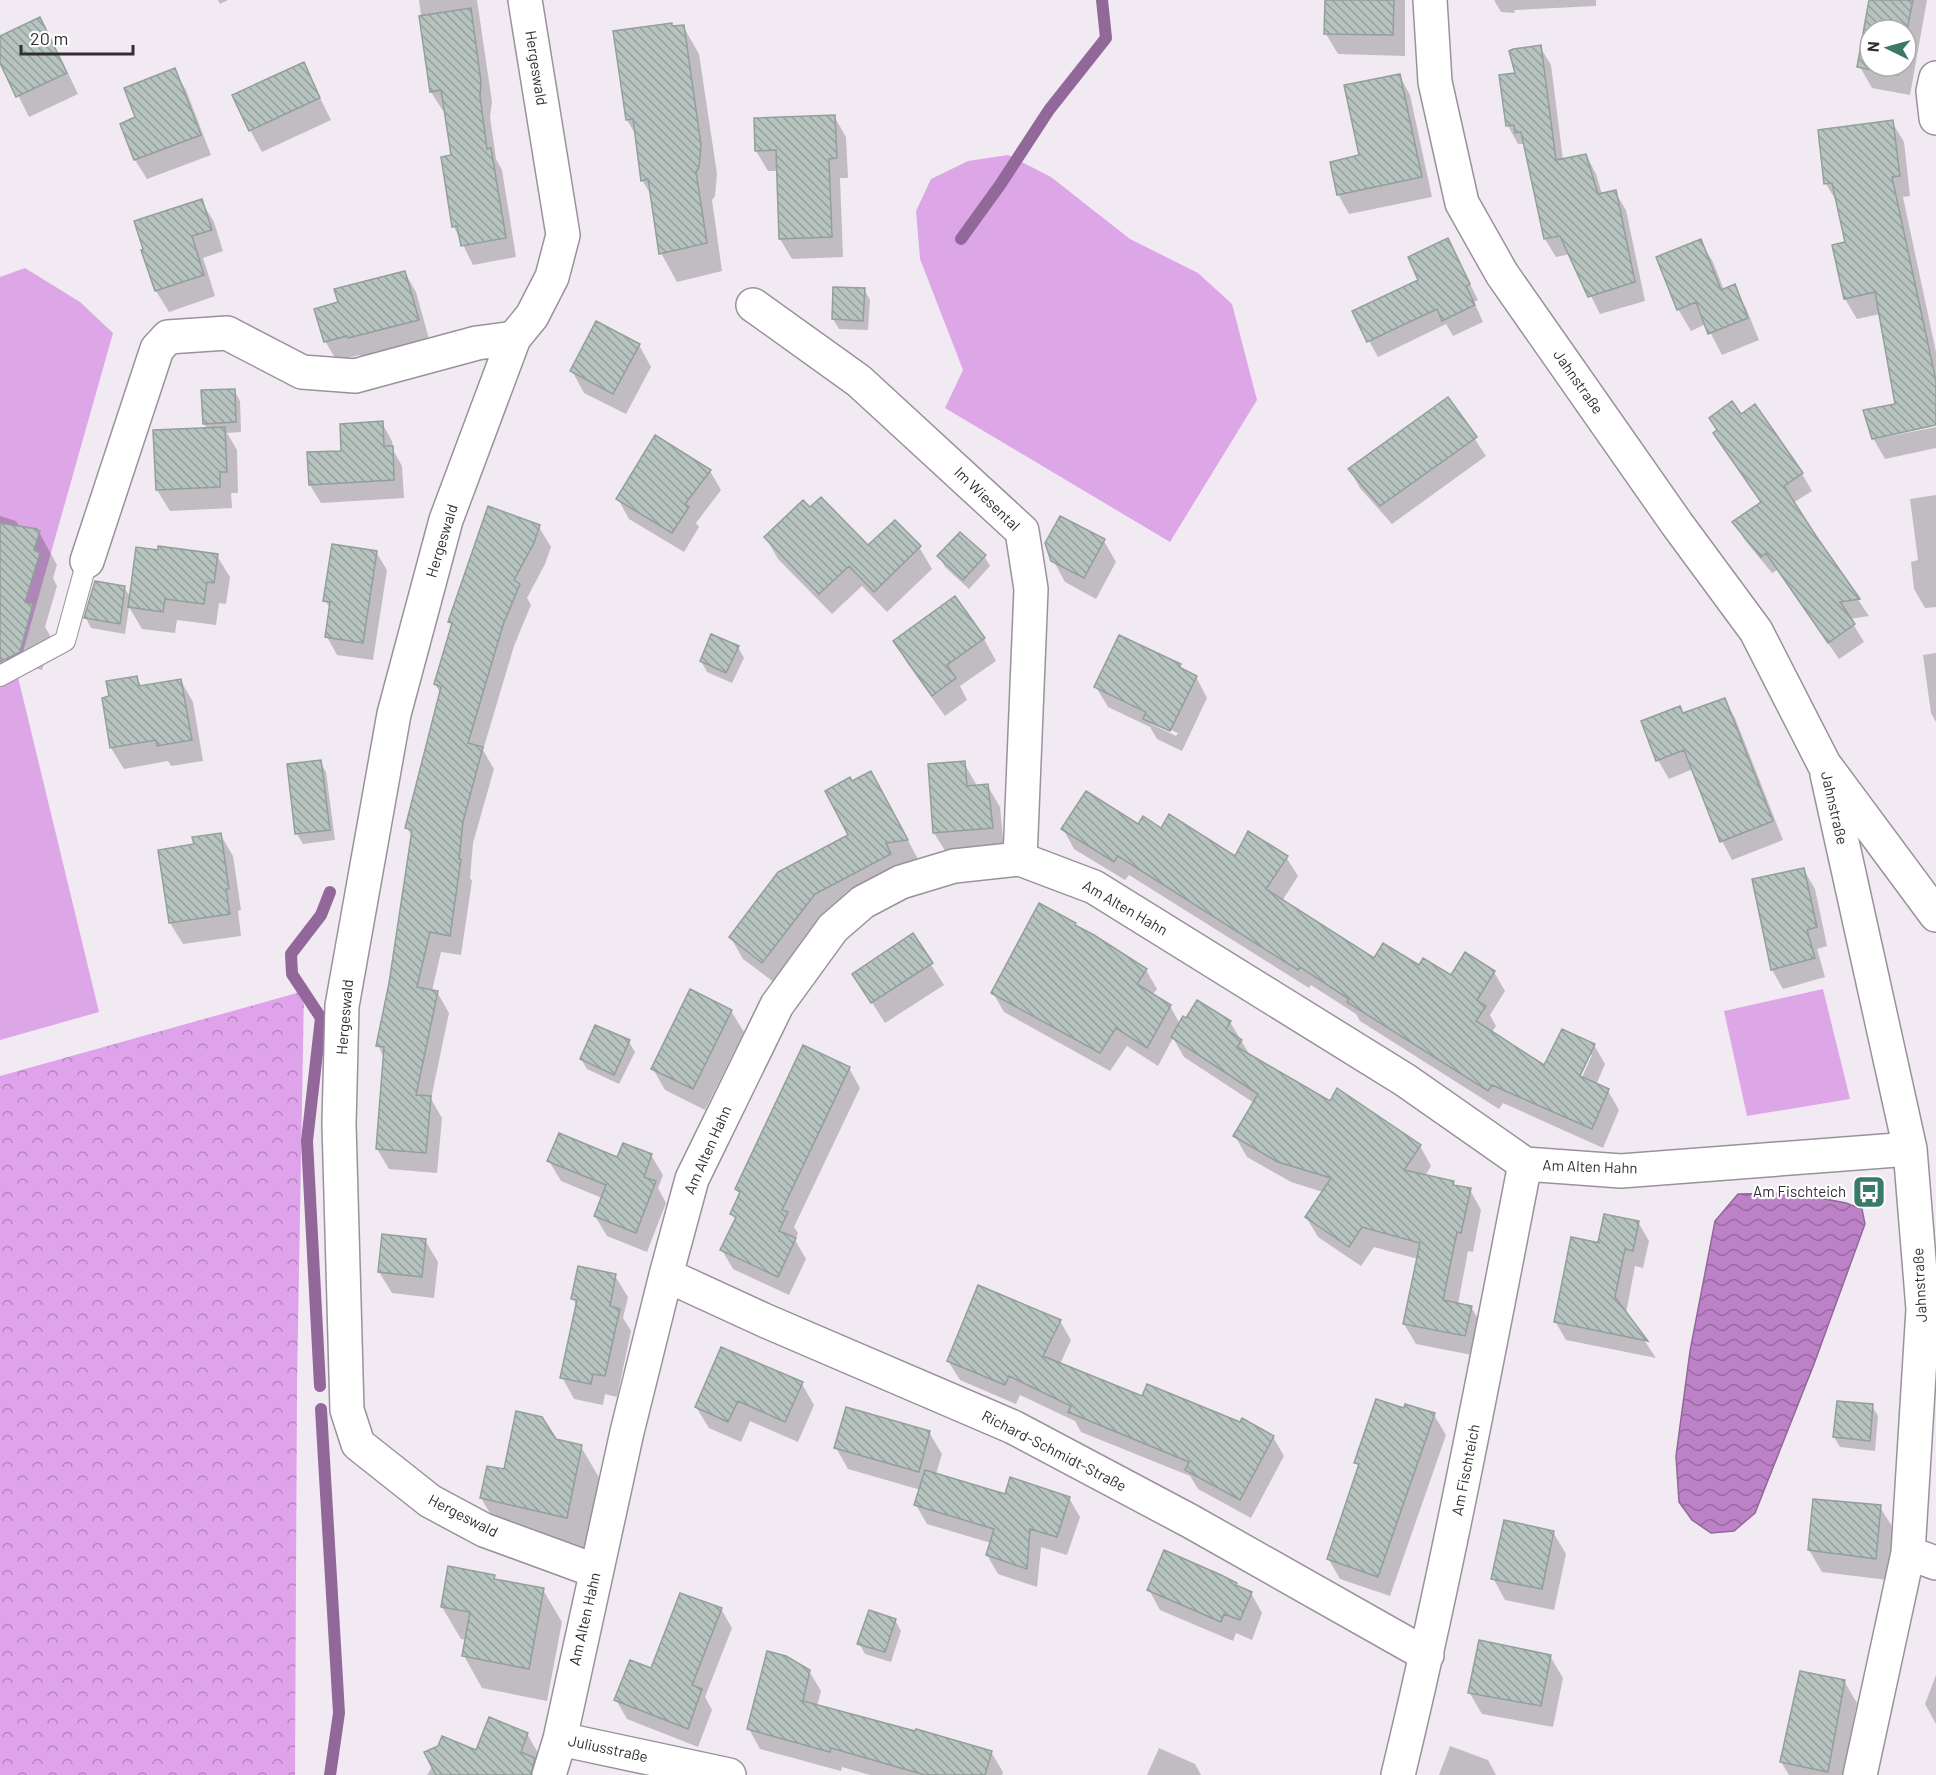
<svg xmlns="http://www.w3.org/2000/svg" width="1936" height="1775" font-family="Barlow,sans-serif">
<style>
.green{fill:#dda7e7}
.forest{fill:url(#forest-crowns)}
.water{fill:url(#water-waves);stroke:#92689a;stroke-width:1.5}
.shadow{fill:#0003;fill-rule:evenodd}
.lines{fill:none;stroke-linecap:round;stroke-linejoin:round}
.stream{stroke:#92689a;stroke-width:12}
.building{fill:url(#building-back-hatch);stroke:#939f9b;stroke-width:1.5}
.lane-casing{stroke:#99929b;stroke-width:22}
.street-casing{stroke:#99929b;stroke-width:36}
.lane{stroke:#fff;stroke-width:20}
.street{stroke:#fff;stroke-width:33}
.labels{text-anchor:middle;stroke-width:4.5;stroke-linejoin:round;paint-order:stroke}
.street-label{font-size:15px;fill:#312e32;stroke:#fff}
.poi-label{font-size:15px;fill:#312e32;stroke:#fff;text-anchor:end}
</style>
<defs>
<pattern id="forest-crowns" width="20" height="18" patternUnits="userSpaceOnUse" patternTransform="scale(1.5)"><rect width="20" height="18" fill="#dfa3eb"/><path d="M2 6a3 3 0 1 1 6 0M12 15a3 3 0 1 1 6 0" fill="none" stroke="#b585bf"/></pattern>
<pattern id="water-waves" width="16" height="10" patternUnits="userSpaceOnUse" patternTransform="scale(1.5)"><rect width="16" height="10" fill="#bc81c7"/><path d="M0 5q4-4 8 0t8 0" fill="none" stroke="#996aa2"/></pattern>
<pattern id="building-back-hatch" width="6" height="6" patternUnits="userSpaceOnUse" patternTransform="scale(1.5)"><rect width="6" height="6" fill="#b6c3bf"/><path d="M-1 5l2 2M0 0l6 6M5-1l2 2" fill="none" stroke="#959f9c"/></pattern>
</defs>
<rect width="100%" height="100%" fill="#f2eaf3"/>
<path class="green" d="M1008,155L1051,177L1130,239L1198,273L1232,304L1257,400L1170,542L945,408L963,370L920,259L916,211L931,179L968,161Z
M25,268L80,302L113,333L17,673L99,1012L0,1040V277Z
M1823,989L1850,1099L1747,1116L1724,1011Z"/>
<path class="forest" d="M304,991L297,1384L295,1775H0V1076Z"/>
<path class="water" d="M1794,1193L1846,1203L1862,1209L1865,1224L1814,1364L1755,1513L1734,1531L1711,1533L1692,1520L1679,1502L1676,1456L1690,1351L1715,1221L1738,1194Z"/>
<path class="shadow" d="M218,0H228L220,4Z
M419,0H477L492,102L490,117L496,159L502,170L516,257L473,265L454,227L453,156L446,110L443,111L431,92Z
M1326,0H1405V56L1338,54L1326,34Z
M1494,0H1596V6L1515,10L1514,13L1501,12Z
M1870,0H1927L1910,95L1872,88L1860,67ZM1870,30H1906V66H1870Z
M40,19L52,40L78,94L29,117L0,59V38Z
M671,24L673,28L683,26L699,54L717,174L715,196L712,200L722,271L677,282L661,253L653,198L642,180L637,137L627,120L614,32Z
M1540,47L1551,65L1563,160L1586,155L1596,174L1602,194L1615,192L1626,210L1645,301L1600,314L1570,254L1556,257L1545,239L1526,149L1523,144H1518L1508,126L1501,76L1517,74Z
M303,64L331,120L262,152L250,130Z
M174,70L186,90L211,155L147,179L135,160L122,124L137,118Z
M1399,75L1410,95L1432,197L1349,214L1338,194L1360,156Z
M834,116L846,137L848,178H840L843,257L792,259L780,239L778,171H768L756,151Z
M1892,122L1904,142L1910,196L1903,197L1936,352V424L1876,436V439L1936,427V448L1885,459L1873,438L1897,405L1880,314L1857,319L1845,299L1847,243L1838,204L1826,184Z
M201,201L214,222L223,251L203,258L215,296L169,312L156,291Z
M1448,240L1478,300L1474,302L1483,322L1453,336L1446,324L1378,357L1369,341L1420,281Z
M1700,241L1713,262L1724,290L1734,286L1746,308L1759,340L1722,355L1706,324L1691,331L1678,309Z
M405,273L416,292L429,339L360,357L359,355L337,361L325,341L339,304Z
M864,289L870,300L868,330L839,329L833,319Z
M639,345L651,367L626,414L584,393L572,371Z
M234,390L240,401L241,432L227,433L237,450L238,493H231L232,508L170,511L157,490L207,429L204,423Z
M1448,399L1486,456L1392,524L1360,488L1350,470Z
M1741,416L1802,474L1812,491L1793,503L1869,616L1850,619L1864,642L1839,659L1777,570L1772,573L1744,539L1734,522L1762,503L1715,433Z
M382,423L392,441L393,450L402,466L404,498L321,503L310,485L343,452Z
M710,471L721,490L696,523L699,527L684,552L629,519L618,499Z
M1936,495V607L1925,608L1914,589L1911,562L1918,560L1910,499Z
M810,509L868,547H919L932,569L887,612L862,586L832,614L778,559L766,538Z
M0,516L16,521L20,528L39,532L57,565L53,578L57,586L45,627L51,637L42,670L0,658Z
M539,527L551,547L545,564L527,598L531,605L514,646L483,750L494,769L473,843L470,878L472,881L461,955L441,952L432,991L437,992L449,1013L431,1099L442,1118L437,1173L389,1169L377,1149L384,1058L378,1045L390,983L413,838L407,828L441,694L435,684L452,626L450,622Z
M1104,541L1116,562L1096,599L1065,582L1053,560Z
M376,552L387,570L373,660L337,655L327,637L331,610L325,600Z
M217,556L230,577L226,604L219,603L216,625L177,620L175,633L142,629L129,607L125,634L91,628L86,618L124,587L131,598Z
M939,556H984L990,566L969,589L945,567Z
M955,599L984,639L996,661L960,686L967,700L945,716L907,663L895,642Z
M738,647L744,658L732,683L707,672L701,661Z
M1936,653V722L1931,713L1923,655Z
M1180,665L1183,671L1196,677L1207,698L1182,751L1157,739L1150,727L1108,707L1096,687ZM1151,721L1178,733L1176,736L1151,724Z
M136,677L142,687L181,681L193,702L203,761L171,766L168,761L124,769L111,748L110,697Z
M1724,700L1735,718L1783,840L1732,860L1722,841L1693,769L1669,779L1658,760L1643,722L1684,715Z
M320,761L326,772L335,840L303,844L297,834Z
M964,763L977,786L987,785L1000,807L1004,849L947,854L934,833Z
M852,783L883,794L919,861L896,865L902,876L775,983L743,959L731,938L850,836Z
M1139,826L1161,830L1235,858L1286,857L1298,876L1282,901L1375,960L1419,967L1451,978L1494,972L1505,991L1490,1015L1496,1026L1492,1032L1545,1067L1594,1045L1605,1064L1596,1085L1608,1091L1619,1110L1603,1148L1503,1103L1499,1109L1360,1021L1356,1014L1311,985L1309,988L1129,875L1125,880L1074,849L1063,829ZM1588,1055H1592L1579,1084L1576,1083Z
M220,834L233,856L241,910L238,911L241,936L183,944L170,923L160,851L195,846Z
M1804,870L1815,889L1827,946L1817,949L1825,977L1783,989L1772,970L1753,880Z
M912,935L944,985L885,1023L867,995Z
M1146,970L1157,989L1152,995L1170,1006L1180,1024L1230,1022L1251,1057L1331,1103L1420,1146L1431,1166L1425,1176L1453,1183L1456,1187L1470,1190L1481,1210L1473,1252L1468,1251L1458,1304L1471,1307L1483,1327L1477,1356L1416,1344L1404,1324L1418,1259L1374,1247L1361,1266L1318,1237L1306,1217L1323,1192L1291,1182L1247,1157L1235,1136L1254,1103L1184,1057L1173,1038L1158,1066L1127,1046L1110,1071L1004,1012L993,993Z
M731,1011L744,1032L705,1110L665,1090L653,1069Z
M629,1042L635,1052L619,1084L587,1069L581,1059Z
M849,1068L860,1088L794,1227L798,1233L795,1240L806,1259L789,1295L733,1269L722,1250L736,1220L732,1214L740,1195L737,1189Z
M651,1155L663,1175L658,1188L666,1203L647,1252L607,1236L595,1216L602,1198L561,1181L549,1161L618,1159Z
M1638,1222L1649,1241L1643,1268L1635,1266L1626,1313L1656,1358L1566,1340L1555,1321L1601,1244Z
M425,1240L438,1262L434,1298L392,1293L379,1272Z
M615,1276L628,1297L623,1318L631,1331L617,1397L605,1394L603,1405L574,1399L562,1377L577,1307L573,1299Z
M1060,1321L1071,1340L1060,1364L1143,1398L1273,1437L1284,1456L1251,1518L1198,1489L1190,1476L1081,1432L1075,1421L1020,1395L1016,1404L960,1380L948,1361Z
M802,1384L814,1405L798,1442L750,1421L741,1442L709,1428L696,1407Z
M1872,1406L1878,1416L1875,1451L1840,1447L1834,1437Z
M1405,1410L1434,1415L1446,1435L1390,1596L1340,1579L1328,1558L1360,1469L1356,1463Z
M929,1432L942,1454L936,1474L1006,1495L1069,1498L1080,1517L1067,1555L1041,1547L1037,1587L998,1574L987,1555L991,1543L927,1524L916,1505L921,1490L848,1469L836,1448Z
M555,1440L581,1447L600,1479L585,1550L500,1530L481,1498L505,1471Z
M1880,1507L1893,1528L1888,1580L1822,1572L1809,1550Z
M1553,1532L1566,1554L1554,1610L1505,1600L1493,1578Z
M494,1576L496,1581L543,1590L562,1622L547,1701L482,1688L464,1656L467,1640L461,1639L442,1607Z
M1149,1590L1251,1593L1262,1613L1252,1640L1236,1633L1233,1641L1160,1610Z
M721,1609L732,1628L705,1697L712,1710L698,1747L627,1719L616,1700Z
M895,1620L901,1631L891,1662L865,1654L859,1643Z
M1550,1656L1563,1678L1553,1727L1482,1714L1469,1692Z
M809,1671L821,1691L817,1706L991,1752L1003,1772L1002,1775H870L842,1767L841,1771L760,1749L749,1729Z
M1936,1675V1724L1925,1704Z
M1844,1681L1857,1703L1843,1775H1789L1781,1762Z
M527,1734L540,1756L532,1775H427L433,1766Z
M1450,1746L1488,1760L1496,1775H1439Z
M1159,1748L1195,1764L1201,1775H1147Z"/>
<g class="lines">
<path class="stream" d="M961,239L1000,185L1049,110L1106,38L1102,0
M320,1386L307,1141L321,1018L292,974L291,954L321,915L330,892
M321,1409L339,1713L330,1775"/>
</g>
<path class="building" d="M1325,0H1394L1393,35L1324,34Z
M1869,0H1913L1906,35V30H1870V66H1900L1898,75L1857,67Z
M471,8L481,82L480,96L487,149L491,148L506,238L461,246L457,226L452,227L441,157L451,155L441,90L430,92L419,16Z
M40,17L67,73L16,97L0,63V36Z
M672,23V26L684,25L701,145L699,167L696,172L707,243L659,254L648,179L641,181L633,119L626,120L613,31Z
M1541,45L1556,160L1586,154L1598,194L1616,190L1635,282L1588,297L1560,236L1544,239L1521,132L1515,133L1514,125L1506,126L1499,75L1515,73L1509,51L1513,49Z
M304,62L320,98L249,131L232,95Z
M175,68L201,135L134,160L120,124L135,117L124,88Z
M1400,74L1422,177L1337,195L1330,162L1359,155L1344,85Z
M835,115L837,158L829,159L832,237L779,239L776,150L755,151L754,118Z
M1893,120L1900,176L1892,177L1936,381V425L1872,439L1863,410L1895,404L1875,292L1844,299L1832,245L1845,242L1832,183L1824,184L1818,130Z
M202,199L212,230L192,236L204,275L155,291L141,250L143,249L134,221Z
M1448,238L1470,284L1466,286L1475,305L1442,321L1437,309L1367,342L1352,311L1418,280L1408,257Z
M1701,239L1721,290L1735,284L1748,318L1708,334L1696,302L1677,310L1656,257Z
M405,271L419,320L348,338L347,336L324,342L314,309L338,302L334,289Z
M833,287L865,288L863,321L832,319Z
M596,321L640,344L613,394L570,371Z
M235,389L236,422L203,424L201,390Z
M1448,397L1477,437L1380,506L1348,469Z
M1732,401L1741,414L1755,404L1803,473L1784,486L1816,536L1860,599L1840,602L1855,624L1828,643L1766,553L1761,557L1732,522L1761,502L1713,433L1717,430L1709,418Z
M383,421L384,446H393L394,480L309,485L307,452L341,451L340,424Z
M225,427L227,472H220V487L156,490L153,430Z
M655,435L711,470L685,504L689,507L672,533L616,499Z
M821,497L868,545L895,520L921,546L874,592L849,566L819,594L764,537L803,500L810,507Z
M488,506L540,525L534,543L514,580L520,584L503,625L468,743L483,747L463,822L459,859H461L450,936L430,932L417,987L438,991L416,1095L431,1096L426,1153L376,1149L384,1047L376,1046L389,983L412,830L405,828L441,687L434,684L452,623L448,622Z
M1060,516L1105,539L1084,578L1051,561L1045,543Z
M0,523L37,529V530L40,531L34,550L40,553L25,602L33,604L20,652L0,662Z
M960,532L986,555L963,580L937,556Z
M332,544L377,551L363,643L325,637L330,602L323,601Z
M158,546L218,554L214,583L207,582L204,604L165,599L163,612L128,607L136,547L158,550Z
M95,581L125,586L120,624L84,618Z
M955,596L985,638L947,665L956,678L932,696L893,641Z
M711,634L739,646L726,673L700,661Z
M1119,635L1181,664L1179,667L1197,676L1170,731L1143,719L1146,712L1094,687Z
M137,676L139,686L181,679L192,740L157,746L156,740L110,748L102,698L109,696L106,681Z
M1725,698L1773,821L1720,842L1684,750L1656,761L1641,721L1680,706L1683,713Z
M321,760L330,830L295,834L287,764Z
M965,761L967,786L988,784L993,828L933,833L928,764Z
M871,771L908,840L886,843L891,854L815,894L762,963L729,937L778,872L848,835L825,791L850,777L852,781Z
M1086,791L1138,824L1143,816L1161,828L1169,814L1235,856L1248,831L1288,856L1266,889L1374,958L1383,943L1419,965L1423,958L1451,975L1465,952L1495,971L1477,1000L1486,1006L1476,1021L1544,1065L1562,1029L1595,1044L1580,1076L1609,1089L1592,1129L1492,1085L1488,1091L1347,1002L1349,999L1300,967L1298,970L1118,856L1114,862L1061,829Z
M221,833L229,889H226L230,914L169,923L158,850L194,844L192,837Z
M1804,868L1817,927L1807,930L1815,958L1771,970L1752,879Z
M1039,903L1076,923L1075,925L1094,935L1147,969L1137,984L1171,1005L1147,1048L1116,1028L1100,1053L991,993Z
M913,933L933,963L871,1003L852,974Z
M690,989L732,1010L693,1089L651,1069Z
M1197,1000L1231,1021L1226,1029L1242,1040L1237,1047L1330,1101L1337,1088L1421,1145L1404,1170L1454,1181L1453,1185L1471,1188L1461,1233L1457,1232L1443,1300L1472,1306L1465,1336L1403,1324L1420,1243L1362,1227L1349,1247L1305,1217L1331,1178L1278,1162L1233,1136L1258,1094L1171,1037L1183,1016L1186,1018Z
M595,1025L630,1040L614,1075L580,1059Z
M803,1045L850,1067L782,1210L788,1212L779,1231L796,1238L778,1277L720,1250L736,1217L730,1214L740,1192L735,1189Z
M559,1133L617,1157L623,1143L652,1154L644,1177L656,1181L636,1233L594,1216L606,1185L547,1161Z
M1604,1214L1639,1221L1633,1251L1625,1249L1615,1297L1648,1341L1554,1322L1571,1237L1600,1243L1598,1242Z
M382,1234L426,1239L422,1277L378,1272Z
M578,1266L616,1274L610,1306L620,1309L605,1376L593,1374L591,1384L560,1378L577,1300L571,1299Z
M978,1285L1061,1320L1043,1356L1142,1396L1147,1384L1240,1422L1242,1418L1274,1436L1240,1500L1185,1470L1189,1462L1068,1412L1071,1406L1009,1376L1005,1385L947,1361Z
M721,1347L803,1382L785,1422L738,1401L728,1422L695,1407Z
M1376,1399L1404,1408L1405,1404L1435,1413L1378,1577L1327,1559L1359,1464L1354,1463Z
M1837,1401L1873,1404L1870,1441L1833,1437Z
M846,1407L930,1431L919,1472L834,1448Z
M516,1411L542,1417L556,1439L582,1445L567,1518L480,1498L487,1466L504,1469Z
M925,1470L1005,1494L1010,1477L1070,1497L1057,1537L1030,1529L1027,1569L986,1555L994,1529L914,1505Z
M1813,1499L1881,1505L1876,1559L1808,1550Z
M1504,1520L1554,1531L1542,1589L1491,1579Z
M1164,1550L1221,1575L1237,1583L1236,1585L1252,1592L1240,1620L1224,1614L1221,1622L1147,1590Z
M448,1566L495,1575L494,1579L544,1588L529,1669L462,1656L470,1612L441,1607Z
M680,1593L722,1608L692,1685L702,1689L688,1729L614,1700L630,1660L651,1668Z
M869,1610L896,1619L885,1652L857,1644Z
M1479,1640L1551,1655L1541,1706L1468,1693Z
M767,1651L786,1656L810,1670L803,1701L915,1731L916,1729L992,1751L985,1775H925L831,1748L830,1752L747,1729Z
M1800,1671L1845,1680L1828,1772L1780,1762Z
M489,1717L528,1733L521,1752L535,1758L531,1775H436L424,1752L438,1746L442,1736L476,1750Z"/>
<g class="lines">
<g class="lane-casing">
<path id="lane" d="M0,676L65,641L87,561"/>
</g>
<g class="street-casing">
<path id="street" d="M1430,0L1435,82L1462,203L1502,274L1677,524L1756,631L1824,764L1936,915
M1936,78L1933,91L1936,118
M753,305L859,381L1022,531L1031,589L1020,859
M514,338L446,520L394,714L342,1006L339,1124L347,1410L358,1444L430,1501L484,1530L596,1571
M87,561L157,349L168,337L227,333L302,372L355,376L477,343L514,338L532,316L552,277L563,235L525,0
M1827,774L1910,1149L1923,1309L1908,1553L1860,1775
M666,1275L766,1321L1013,1427L1190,1521L1427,1655
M1908,1553L1936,1563
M560,1739L627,1432L666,1275L692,1179L777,1005L833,928L863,902L901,882L954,866L1020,859L1094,887L1405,1080L1525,1164L1621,1171L1910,1149
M549,1775L560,1739L729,1775
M1398,1775C1447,1573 1485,1369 1525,1164"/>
</g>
<use href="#lane" class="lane"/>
<use href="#street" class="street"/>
</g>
<defs>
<g id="bus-square" transform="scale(1.725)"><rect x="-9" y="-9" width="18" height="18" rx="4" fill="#3a7a69" stroke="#fff"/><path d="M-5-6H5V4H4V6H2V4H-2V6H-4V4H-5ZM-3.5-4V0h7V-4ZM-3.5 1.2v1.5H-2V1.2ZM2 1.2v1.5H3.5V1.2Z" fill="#fff"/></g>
</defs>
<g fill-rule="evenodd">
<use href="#bus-square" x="1869" y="1192"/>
</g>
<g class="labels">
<g class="street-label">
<text transform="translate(536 68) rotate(81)" y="5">Hergeswald</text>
<text transform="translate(1578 382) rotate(55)" y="5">Jahnstraße</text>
<text transform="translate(987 499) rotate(44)" y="5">Im Wiesental</text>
<text transform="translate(442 541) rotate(-73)" y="5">Hergeswald</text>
<text transform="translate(1834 808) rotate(77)" y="5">Jahnstraße</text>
<text transform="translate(1125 908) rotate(30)" y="5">Am Alten Hahn</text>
<text transform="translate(345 1017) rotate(-85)" y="5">Hergeswald</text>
<text transform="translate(708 1150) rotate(-66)" y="5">Am Alten Hahn</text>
<text transform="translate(1590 1167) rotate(2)" y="5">Am Alten Hahn</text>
<text transform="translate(1920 1285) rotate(-93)" y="5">Jahnstraße</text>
<text transform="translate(1054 1451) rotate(27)" y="5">Richard-Schmidt-Straße</text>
<text transform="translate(1466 1470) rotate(-79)" y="5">Am Fischteich</text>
<text transform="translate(463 1516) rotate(27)" y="5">Hergeswald</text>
<text transform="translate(585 1619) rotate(-77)" y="5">Am Alten Hahn</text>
<text transform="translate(608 1749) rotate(12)" y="5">Juliusstraße</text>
</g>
<g class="poi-label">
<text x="1846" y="1197">Am Fischteich</text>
</g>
</g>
<g transform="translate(1888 48) rotate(275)"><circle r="28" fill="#ffffff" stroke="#adabad" stroke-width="1.5"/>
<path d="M0-4.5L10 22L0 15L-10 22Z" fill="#3a7a69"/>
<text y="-9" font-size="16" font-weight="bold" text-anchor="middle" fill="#312e32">N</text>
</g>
<path d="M21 45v9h112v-9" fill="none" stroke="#312e32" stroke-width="3"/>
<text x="30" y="45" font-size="18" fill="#312e32" stroke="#ffffff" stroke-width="4.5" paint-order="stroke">20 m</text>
</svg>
